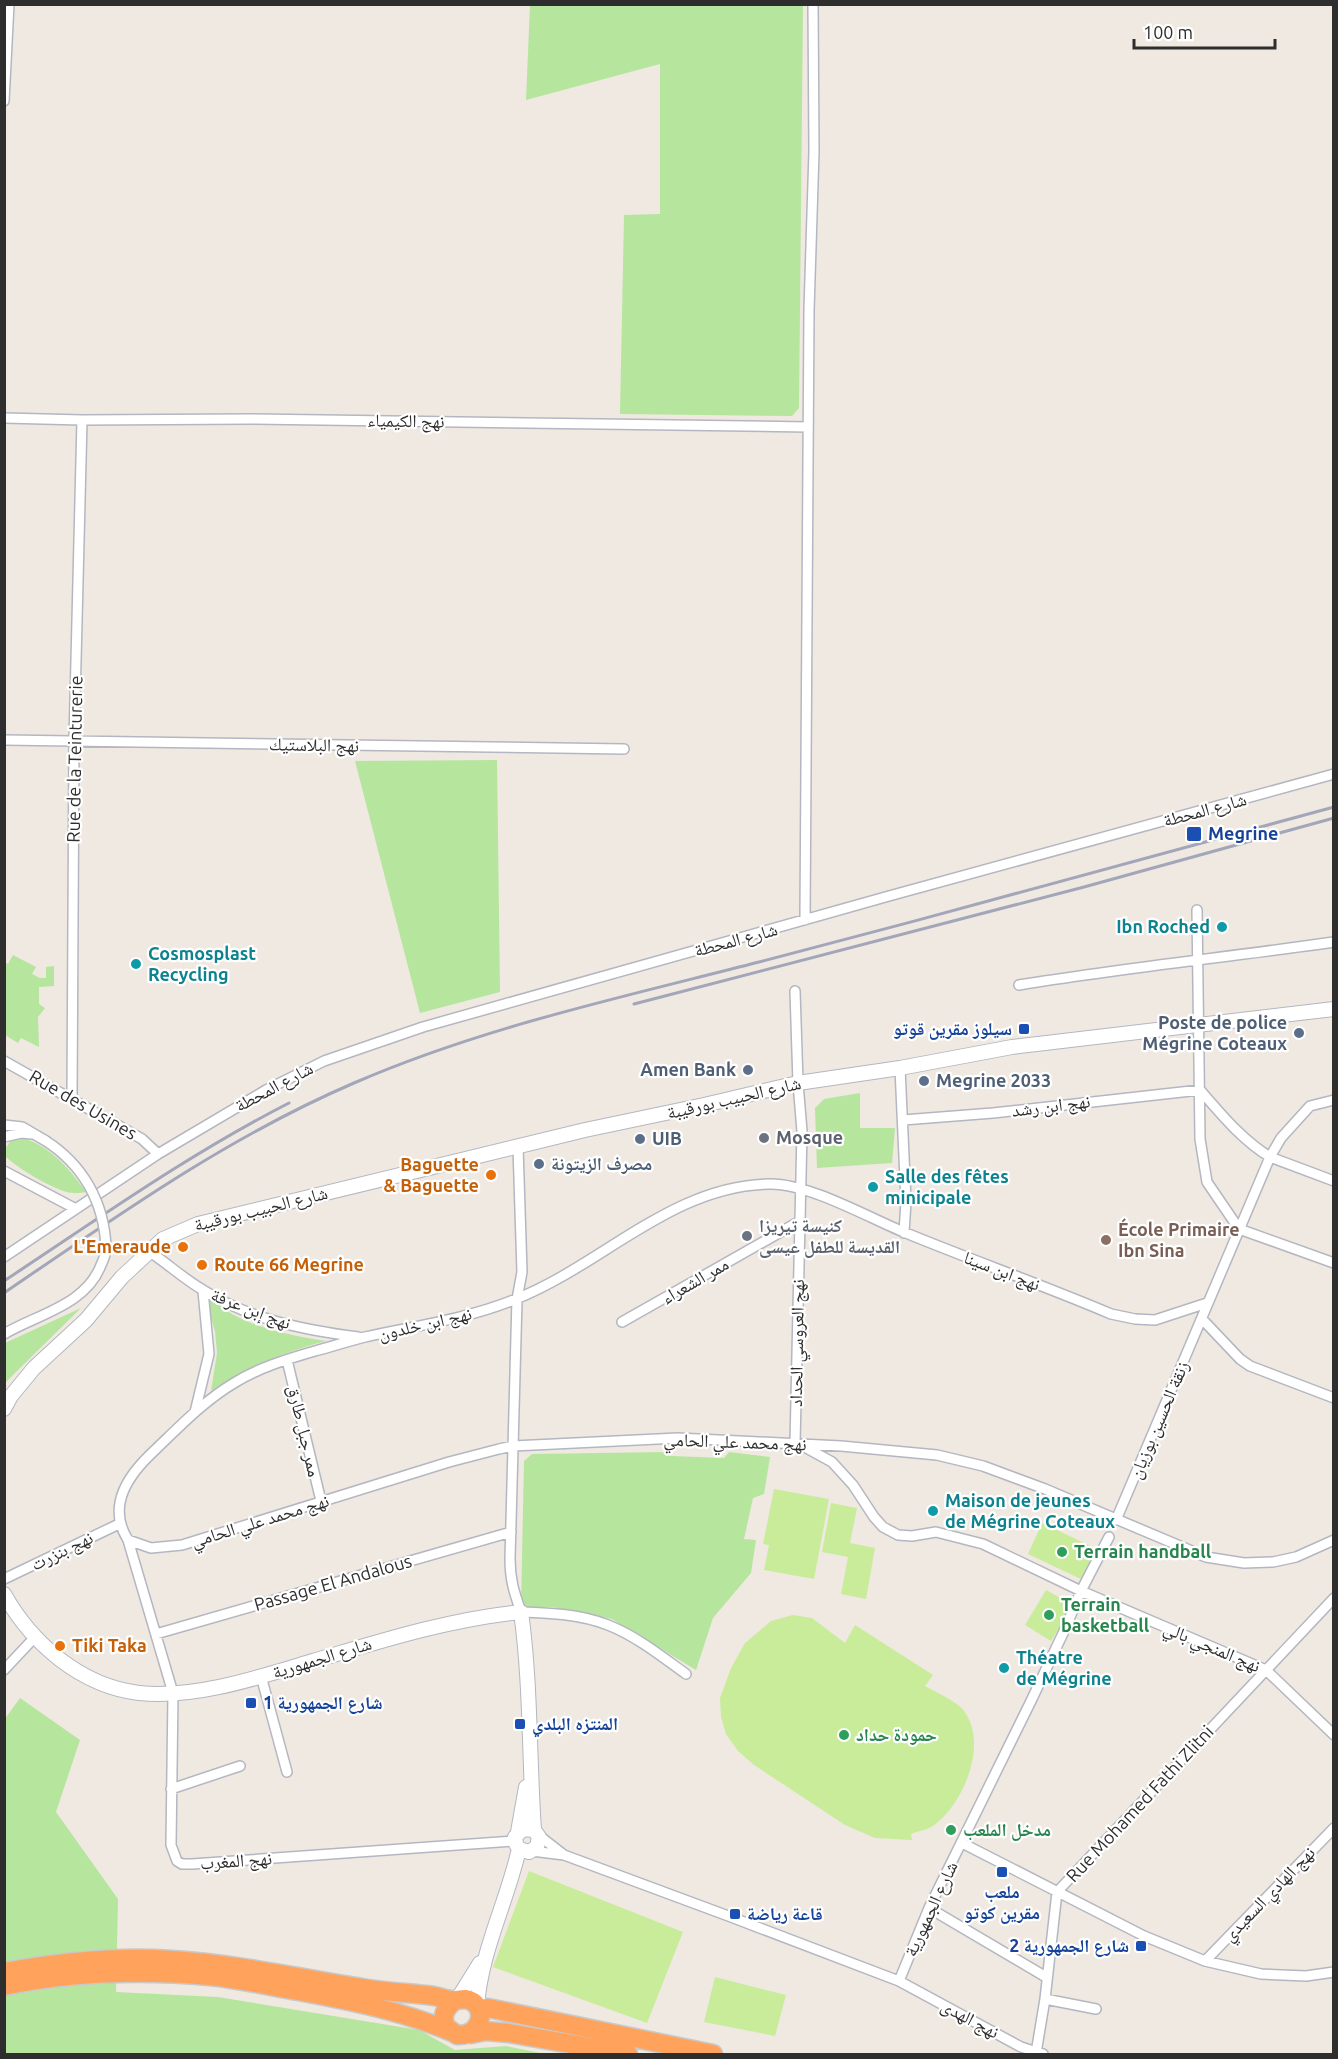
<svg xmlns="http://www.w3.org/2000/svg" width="1338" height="2059" font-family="Ubuntu,'Noto Naskh Arabic',sans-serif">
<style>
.green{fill:#b6e59e}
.pitch{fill:#c9ec9a}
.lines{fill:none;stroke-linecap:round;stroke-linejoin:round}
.street-casing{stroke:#b4b7c1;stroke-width:12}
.secondary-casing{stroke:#b4b7c1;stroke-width:16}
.highway-casing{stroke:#c9c9c9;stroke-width:21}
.street{stroke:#fff;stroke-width:9}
.secondary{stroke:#fff;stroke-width:14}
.highway{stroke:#ffa35c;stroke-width:18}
.rail{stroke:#a3a6b8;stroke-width:3}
.street-bridge-casing{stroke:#b4b7c1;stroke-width:12;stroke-linecap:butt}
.street-bridge{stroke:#fff;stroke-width:9}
.transit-dot{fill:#1a4fb4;stroke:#fff;stroke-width:2}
.culture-dot{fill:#0f9aa8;stroke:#fff;stroke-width:2}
.service-dot{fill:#5c6f8a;stroke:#fff;stroke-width:2}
.worship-dot{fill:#6b7280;stroke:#fff;stroke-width:2}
.food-dot{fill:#e8710a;stroke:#fff;stroke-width:2}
.education-dot{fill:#8d6e63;stroke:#fff;stroke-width:2}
.leisure-dot{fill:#2e9e5b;stroke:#fff;stroke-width:2}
.labels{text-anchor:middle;stroke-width:4.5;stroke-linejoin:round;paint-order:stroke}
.street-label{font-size:18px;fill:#2e2e2e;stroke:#fff}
.transit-label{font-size:18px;font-weight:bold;fill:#164399;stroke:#fff;text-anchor:start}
.culture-label{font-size:18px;font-weight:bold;fill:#0d838f;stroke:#fff;text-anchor:start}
.service-label{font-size:18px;font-weight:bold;fill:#4e5e75;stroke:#fff;text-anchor:start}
.worship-label{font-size:18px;font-weight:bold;fill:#5b616d;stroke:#fff;text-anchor:start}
.food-label{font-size:18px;font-weight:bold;fill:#c56008;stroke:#fff;text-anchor:end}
.education-label{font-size:18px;font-weight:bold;fill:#785e54;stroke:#fff;text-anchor:start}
.leisure-label{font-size:18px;font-weight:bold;fill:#27864d;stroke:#fff;text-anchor:start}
</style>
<rect width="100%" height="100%" fill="#efe9e1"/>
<path class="green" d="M530,5H803L799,408L792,416L620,414L624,215L660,214V64L526,100Z
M497,760L500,992L420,1013L355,761Z
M13,955L36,967L32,974L40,978H46V967L54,966V986L39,987V1004L45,1008L38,1017L39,1047L21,1038L18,1043L5,1035V962L8,964Z
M860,1093V1128H895L892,1163L817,1168L815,1108L824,1099Z
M18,1137C49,1144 68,1167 86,1192C80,1193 73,1194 67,1192C49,1187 19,1169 6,1157L5,1149L11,1140Z
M203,1291C213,1298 222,1308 232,1314C261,1330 294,1336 326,1341C284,1352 247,1367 211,1391L217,1353L215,1331Z
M81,1308L14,1374L5,1383V1343Z
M666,1452L671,1456L724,1458L729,1452L770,1457L764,1494L753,1498L744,1539L756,1540L751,1573L713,1618L696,1670L612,1619L552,1607H521L524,1461L532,1454Z
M20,1698L80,1740L56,1812L118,1899L116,1992L218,1997L419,2030L455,2050L506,2046L545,2054H5L4,1720Z"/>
<path class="pitch" d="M774,1489L829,1499L814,1579L764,1570L769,1545L763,1544Z
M831,1503L857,1508L850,1543L875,1548L866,1599L841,1594L848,1557L822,1552Z
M1042,1523L1097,1549L1083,1580L1028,1554Z
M1046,1590L1073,1605L1051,1641L1025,1625Z
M793,1615L812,1618L845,1643L855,1625L933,1675L925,1686C936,1692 958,1702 964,1711C989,1744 963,1805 933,1826C927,1830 918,1831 911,1834L912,1840L875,1838L845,1825L754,1765L738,1751L726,1734L721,1717L720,1698L731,1668L745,1643L771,1621Z
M529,1871L683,1932L647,2023L493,1967Z
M715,1977L786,1995L775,2036L704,2022Z"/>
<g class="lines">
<g class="street-casing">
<path id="street" d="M4,101L9,4
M4,418L82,420L250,419L808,427
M4,740L624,749
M1197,910L1200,1139L1207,1182L1239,1229L1334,1263
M805,920L809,310L814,151L813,4
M1019,985C1123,968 1229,957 1334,942
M795,991L798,1083L802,1131L795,1444
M4,1061L142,1139L158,1154
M900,1068L906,1201L904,1233
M72,1098L74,741L82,420
M903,1120L993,1113L1200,1090C1221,1114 1242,1140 1270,1157L1334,1181
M4,1125L22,1127L46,1141
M4,1137L21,1133L32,1134
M518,1147L522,1272L517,1299L510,1559C510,1580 514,1592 521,1612C550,1613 580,1614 608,1625C636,1636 661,1656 686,1674
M4,1171L76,1209
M150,1252C168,1264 184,1279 203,1290C249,1319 304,1330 358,1337
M4,1257L158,1154L266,1090L324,1061L423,1027L889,896L1334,774
M1202,1319L1240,1359L1250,1366L1334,1398
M622,1322L800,1221
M4,1334C38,1314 86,1305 101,1265C104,1259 106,1254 106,1247
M287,1360L321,1501
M195,1412L209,1354L203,1291
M801,1445L832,1462L853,1485L874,1517L883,1527L898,1535L912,1536L936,1532L983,1544L1081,1591L1266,1670L1334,1735
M1116,1520L1270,1157L1281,1138L1310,1106L1334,1100
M128,1540L151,1548L182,1545L449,1462L499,1449L513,1446L678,1438L841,1446L937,1455L983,1466L1045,1489L1206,1557L1244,1563L1273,1562L1296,1557L1334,1540
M4,1579L119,1524
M156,1634L511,1532
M4,1670L35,1637
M261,1676L287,1772
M171,1789L240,1766
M515,1841L192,1864H182L177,1861L171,1845L173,1693L128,1540C106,1505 129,1474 155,1450C180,1426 204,1401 234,1383C258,1368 287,1359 315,1351C331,1347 348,1341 365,1337C415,1326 467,1319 516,1299C602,1265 674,1184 771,1184C810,1184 869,1218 906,1233C974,1261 1043,1285 1111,1314L1135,1319L1155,1320L1207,1303
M962,1843L1144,1936L1205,1961L1261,1974L1306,1976L1334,1972
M532,1851L564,1855L537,1834
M564,1855L731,1917L899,1981L929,1908L1031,1701L1065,1629L1081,1591L1109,1537
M929,1908L1046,1977
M1205,1961L1334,1828
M899,1981L1021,2047L1043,2054
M1045,1999L1096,2009
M1036,2053L1045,1999L1057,1892L1334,1598"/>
</g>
<g class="secondary-casing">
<path id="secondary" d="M4,1409L11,1396L34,1368L86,1320L122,1277L163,1239L198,1224L585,1130L704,1105L798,1083L900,1068L1012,1047L1334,1009
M4,1594C32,1644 81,1686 139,1693C195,1699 260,1677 313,1661C381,1641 450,1619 521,1612C531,1684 529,1758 534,1830
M518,1832L526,1787
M457,2000L480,1963
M477,2006C481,1951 507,1902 519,1849L516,1844L515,1837L523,1829L534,1830L539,1837L537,1847L529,1852L519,1849"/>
</g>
<g class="highway-casing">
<path id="highway" d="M4,1972C60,1962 116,1956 172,1960C236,1964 299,1978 362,1988C386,1992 410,1993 434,1996C440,1997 446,2000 452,2000C456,2001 460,1999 465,1999C489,2003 483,2037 457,2035L446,2027C441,2015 445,2009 454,2001
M4,1986C71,1972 141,1970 209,1976C239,1979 269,1986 298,1991C351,2001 402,2011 452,2032
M479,2009L488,2008L713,2054
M471,2034L486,2031L509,2033L628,2054"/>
</g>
<use href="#street" class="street"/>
<use href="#secondary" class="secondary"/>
<use href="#highway" class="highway"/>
<path class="rail" d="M634,1004L1084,887L1334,818
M4,1281C98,1219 189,1154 289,1103
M4,1293C117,1216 228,1137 354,1083C483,1027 623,997 759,962C951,912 1142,860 1334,807"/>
<g class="street-bridge-casing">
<path id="street-bridge" d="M46,1141C83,1165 104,1202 106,1247"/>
</g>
<use href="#street-bridge" class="street-bridge"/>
</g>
<g class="transit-dot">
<rect x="1186" y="826" width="16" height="16" rx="3"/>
<rect x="1018" y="1023" width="12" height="12" rx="3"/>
<rect x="245" y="1697" width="12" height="12" rx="3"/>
<rect x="514" y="1718" width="12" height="12" rx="3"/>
<rect x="996" y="1866" width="12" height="12" rx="3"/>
<rect x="729" y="1908" width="12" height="12" rx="3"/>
<rect x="1135" y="1940" width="12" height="12" rx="3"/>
</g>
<g class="culture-dot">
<circle cx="1222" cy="927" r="6"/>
<circle cx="136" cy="964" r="6"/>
<circle cx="873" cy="1187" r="6"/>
<circle cx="933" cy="1511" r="6"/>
<circle cx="1004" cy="1668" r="6"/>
</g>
<g class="service-dot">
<circle cx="1299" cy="1033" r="6"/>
<circle cx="748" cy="1070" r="6"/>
<circle cx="924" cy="1081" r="6"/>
<circle cx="640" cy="1139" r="6"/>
<circle cx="539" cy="1164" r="6"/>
</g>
<g class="worship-dot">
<circle cx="764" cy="1138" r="6"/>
<circle cx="747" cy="1236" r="6"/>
</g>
<g class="food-dot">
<circle cx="491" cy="1175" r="6"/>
<circle cx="183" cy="1247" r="6"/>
<circle cx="202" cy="1265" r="6"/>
<circle cx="60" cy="1646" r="6"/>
</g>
<circle class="education-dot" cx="1106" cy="1240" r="6"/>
<g class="leisure-dot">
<circle cx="1062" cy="1552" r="6"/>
<circle cx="1049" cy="1615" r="6"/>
<circle cx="844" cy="1735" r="6"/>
<circle cx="951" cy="1830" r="6"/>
</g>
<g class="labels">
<g class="street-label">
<text transform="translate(406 421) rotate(1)" y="6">نهج الكيمياء</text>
<text transform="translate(314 745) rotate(1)" y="6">نهج البلاستيك</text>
<text transform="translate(75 759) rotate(-89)" y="6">Rue de la Teinturerie</text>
<text transform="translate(1205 810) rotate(-15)" y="6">شارع المحطة</text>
<text transform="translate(736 940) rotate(-15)" y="6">شارع المحطة</text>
<text transform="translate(274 1087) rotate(-28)" y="6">شارع المحطة</text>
<text transform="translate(734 1098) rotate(-13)" y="6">شارع الحبيب بورقيبة</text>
<text transform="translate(83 1105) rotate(30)" y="6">Rue des Usines</text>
<text transform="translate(1051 1106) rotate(-7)" y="6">نهج ابن رشد</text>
<text transform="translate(261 1209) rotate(-14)" y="6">شارع الحبيب بورقيبة</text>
<text transform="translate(1002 1271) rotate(21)" y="6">نهج ابن سينا</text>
<text transform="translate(695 1281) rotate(-30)" y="6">ممر الشعراء</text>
<text transform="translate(251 1309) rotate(21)" y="6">نهج إبن عرفة</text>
<text transform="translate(425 1324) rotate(-13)" y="6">نهج ابن خلدون</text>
<text transform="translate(797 1343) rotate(-89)" y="6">نهج العروسي الحداد</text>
<text transform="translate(1159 1420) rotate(-67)" y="6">زنقة الحسين بوزيان</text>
<text transform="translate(304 1431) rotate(77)" y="6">ممر جبل طارق</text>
<text transform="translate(735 1442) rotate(2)" y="6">نهج محمد علي الحامي</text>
<text transform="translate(260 1521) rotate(-17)" y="6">نهج محمد علي الحامي</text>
<text transform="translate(62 1551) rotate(-26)" y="6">نهج بنزرت</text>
<text transform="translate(333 1583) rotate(-16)" y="6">Passage El Andalous</text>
<text transform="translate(1212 1647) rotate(23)" y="6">نهج المنجي بالي</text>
<text transform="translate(322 1658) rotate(-17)" y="6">شارع الجمهورية</text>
<text transform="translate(1140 1804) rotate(-47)" y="6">Rue Mohamed Fathi Zlitni</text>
<text transform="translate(236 1861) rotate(-4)" y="6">نهج المغرب</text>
<text transform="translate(1269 1894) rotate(-46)" y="6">نهج الهادي السعيدي</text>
<text transform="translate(931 1909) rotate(-65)" y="6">شارع الجمهورية</text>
<text transform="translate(970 2019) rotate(28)" y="6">نهج الهدى</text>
</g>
<g class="transit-label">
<text x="1208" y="840">Megrine</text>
<text x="1012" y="1035" text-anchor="end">سيلوز مقرين قوتو</text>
<text x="263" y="1709">1 شارع الجمهورية</text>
<text x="532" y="1730">المنتزه البلدي</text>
<text x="1002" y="1898" text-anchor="middle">ملعب<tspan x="1002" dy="21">مقرين كوتو</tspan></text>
<text x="747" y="1920">قاعة رياضة</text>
<text x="1129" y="1952" text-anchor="end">شارع الجمهورية 2</text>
</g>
<g class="culture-label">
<text x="1210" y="933" text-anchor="end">Ibn Roched</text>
<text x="148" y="960">Cosmosplast<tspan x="148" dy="21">Recycling</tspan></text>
<text x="885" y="1183">Salle des fêtes<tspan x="885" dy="21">minicipale</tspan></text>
<text x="945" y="1507">Maison de jeunes<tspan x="945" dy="21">de Mégrine Coteaux</tspan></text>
<text x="1016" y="1664">Théatre<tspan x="1016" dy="21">de Mégrine</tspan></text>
</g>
<g class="service-label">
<text x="1287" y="1029" text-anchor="end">Poste de police<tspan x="1287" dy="21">Mégrine Coteaux</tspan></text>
<text x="736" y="1076" text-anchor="end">Amen Bank</text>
<text x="936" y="1087">Megrine 2033</text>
<text x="652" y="1145">UIB</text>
<text x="551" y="1170">مصرف الزيتونة</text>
</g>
<g class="worship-label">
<text x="776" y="1144">Mosque</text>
<text x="759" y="1232">كنيسة تيريزا<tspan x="759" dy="21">القديسة للطفل عيسى</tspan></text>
</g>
<g class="food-label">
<text x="479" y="1171">Baguette<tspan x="479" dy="21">&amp; Baguette</tspan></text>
<text x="171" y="1253">L'Emeraude</text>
<text x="214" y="1271" text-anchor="start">Route 66 Megrine</text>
<text x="72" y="1652" text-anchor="start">Tiki Taka</text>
</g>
<g class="education-label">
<text x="1118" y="1236">École Primaire<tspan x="1118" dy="21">Ibn Sina</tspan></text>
</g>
<g class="leisure-label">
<text x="1074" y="1558">Terrain handball</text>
<text x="1061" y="1611">Terrain<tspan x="1061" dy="21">basketball</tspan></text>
<text x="856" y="1741">حمودة حداد</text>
<text x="963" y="1836">مدخل الملعب</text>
</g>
</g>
<rect width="1338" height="2059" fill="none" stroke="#2e2e2e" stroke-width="12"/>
<path d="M1134 39v9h141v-9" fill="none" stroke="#2e2e2e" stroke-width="3"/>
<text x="1143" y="39" font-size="18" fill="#2e2e2e" stroke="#ffffff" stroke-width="4.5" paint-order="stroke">100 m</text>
</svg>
